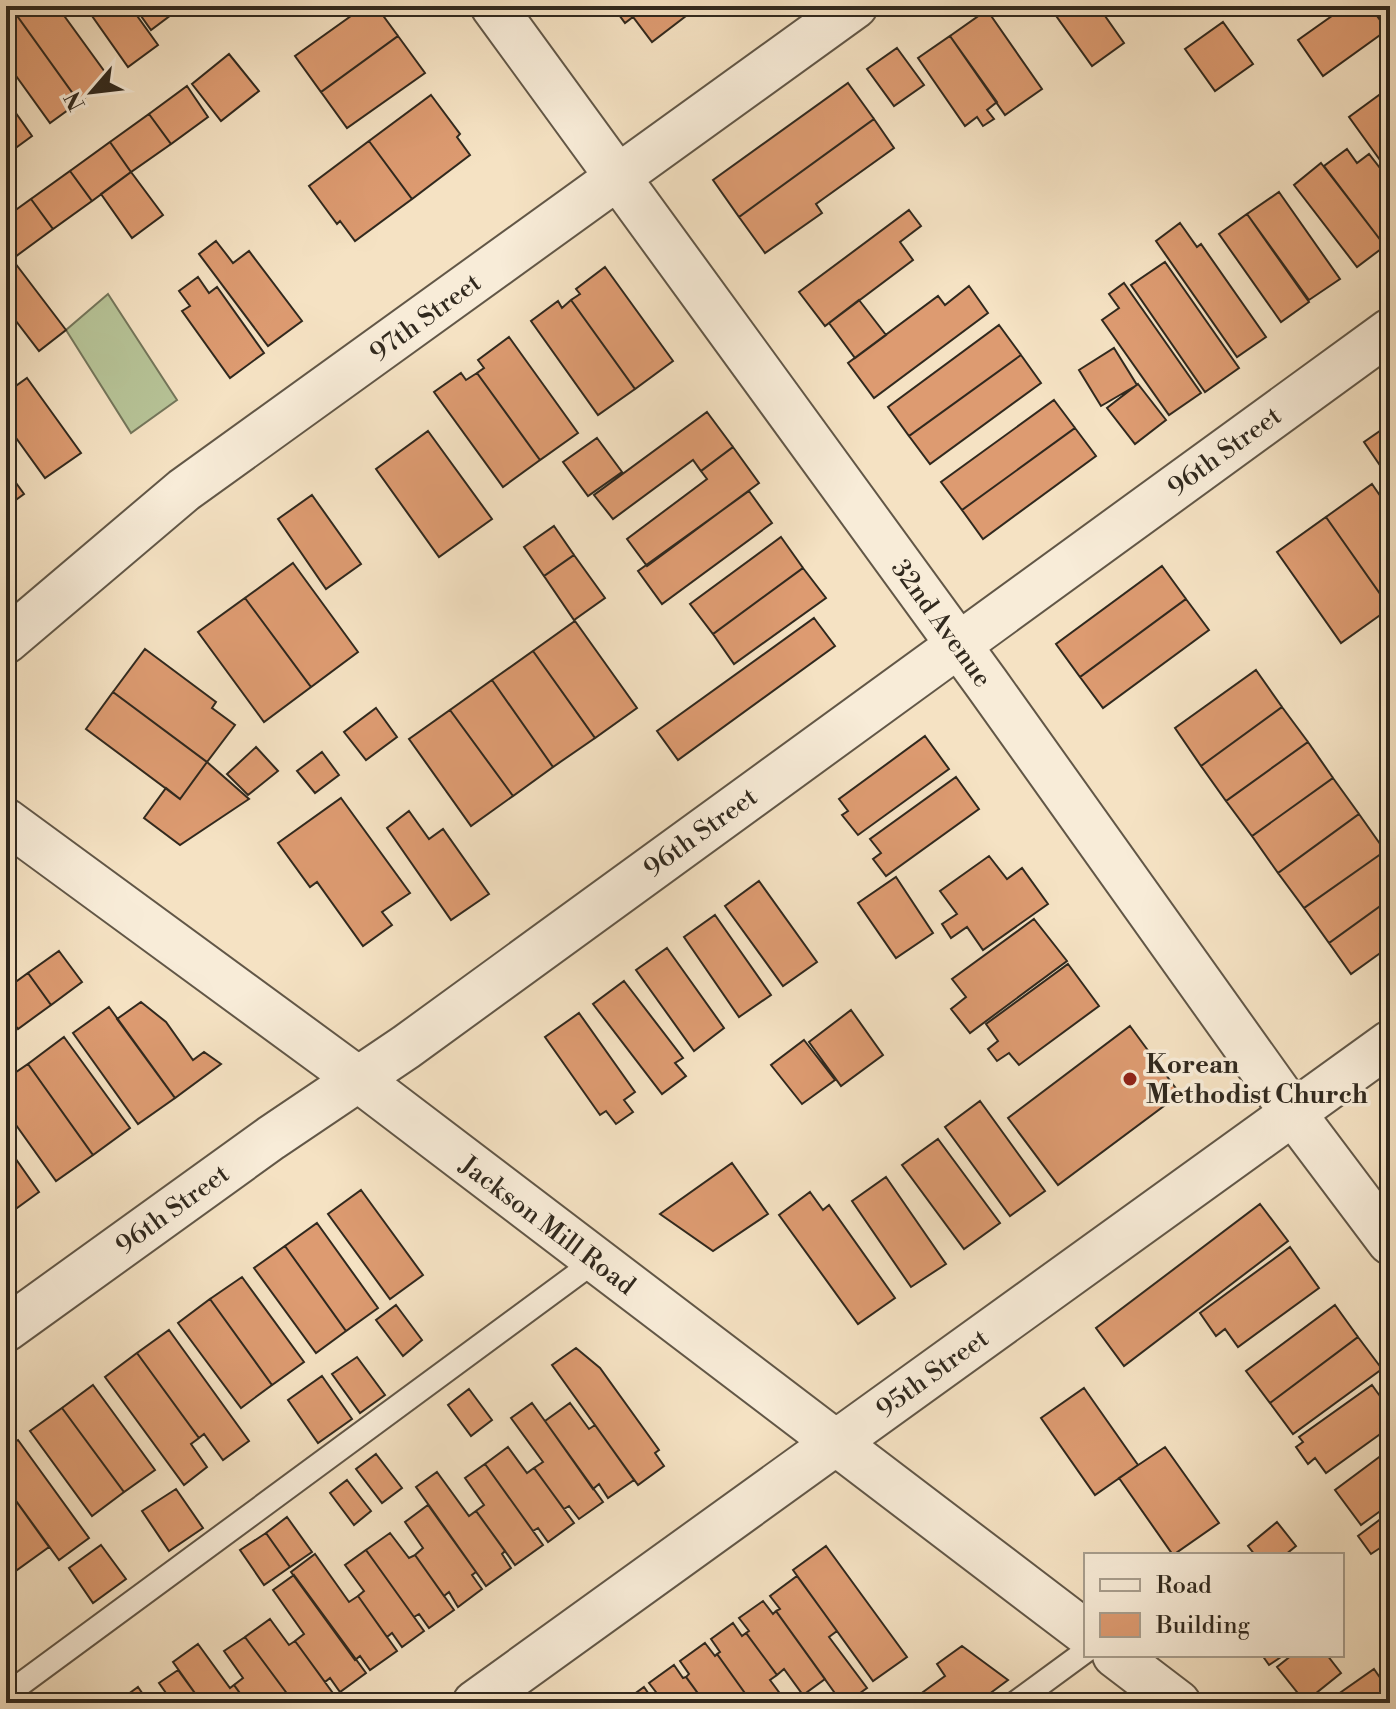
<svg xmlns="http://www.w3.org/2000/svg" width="1396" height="1709" font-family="'Libre Bodoni',serif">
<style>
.green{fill:#b7c498;stroke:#74765b;stroke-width:2}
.building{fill:#dd9b71;stroke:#31291e;stroke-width:2}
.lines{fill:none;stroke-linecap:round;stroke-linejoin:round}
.lane-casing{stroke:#625747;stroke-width:26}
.street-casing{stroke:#625747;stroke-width:48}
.lane{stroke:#f8ecd8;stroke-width:22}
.street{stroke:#f8ecd8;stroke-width:44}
.poi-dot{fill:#8f2418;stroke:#f8ecd8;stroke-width:3}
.labels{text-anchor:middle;stroke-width:7;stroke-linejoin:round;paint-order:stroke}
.street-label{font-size:26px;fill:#31291e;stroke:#f8ecd8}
.poi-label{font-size:26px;font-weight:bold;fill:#31291e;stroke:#f8ecd8;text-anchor:start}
</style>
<rect width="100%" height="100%" fill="#f5e2c3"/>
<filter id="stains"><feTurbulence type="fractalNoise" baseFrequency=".0025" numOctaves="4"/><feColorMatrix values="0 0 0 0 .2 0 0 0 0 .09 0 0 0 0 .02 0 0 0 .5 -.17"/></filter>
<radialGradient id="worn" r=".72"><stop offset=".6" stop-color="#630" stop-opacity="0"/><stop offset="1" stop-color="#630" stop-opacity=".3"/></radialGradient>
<path class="green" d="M108,294L177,400L131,433L66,330Z"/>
<path class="building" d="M6,6H10L79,102L50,123L6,62Z
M10,6H57L110,79L79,102Z
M85,6H130L158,45L128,67Z
M134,6H183L151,30Z
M365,6H376L398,36L321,92L295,56Z
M616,6H699L652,42L633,17L625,23L614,8Z
M1049,6H1098L1124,43L1092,66Z
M1346,6H1370L1387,30L1323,76L1298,40Z
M1370,6H1390V28L1387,30Z
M987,10L1042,89L1005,115L950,36Z
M1223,22L1253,64L1215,91L1185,49Z
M398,36L425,73L347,128L321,92Z
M950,36L997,102L987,110L994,119L983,126L977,117L965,126L918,58Z
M897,48L924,85L894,106L867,69Z
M229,54L259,91L221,121L192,84Z
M848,83L874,119L739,217L713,180Z
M187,86L208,117L171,144L149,114Z
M1390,87V174L1349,117Z
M431,95L460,134L457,137L470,155L412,199L369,141Z
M6,99L32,136L6,155Z
M149,114L171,144L131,172L110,142Z
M874,119L894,148L816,204L822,213L765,253L739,217Z
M369,141L412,199L355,241L340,221L337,224L309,186Z
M110,142L131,172L92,201L70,171Z
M1347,149L1357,163L1369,154L1390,181V242L1385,246L1324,166Z
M1321,163L1385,246L1357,267L1294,185Z
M70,171L92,201L53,229L31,199Z
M131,172L163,215L132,238L101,194Z
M1279,192L1340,279L1309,300L1247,214Z
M31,199L53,229L15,257L6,245V217Z
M909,210L921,226L900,242L913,260L825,326L799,292Z
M1247,214L1309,302L1281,322L1219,234Z
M1180,223L1197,247L1201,244L1266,337L1237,357L1156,241Z
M216,241L233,263L249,251L302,321L268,346L199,254Z
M6,245L15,257L6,263Z
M1165,262L1239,368L1205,392L1131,285Z
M15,263L66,330L39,351L6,308V270Z
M605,267L673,361L635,389L571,300L580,294L576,289Z
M198,277L209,293L217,287L264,353L230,378L182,311L190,306L179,291Z
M1124,283L1201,393L1169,415L1102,320L1119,308L1109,294Z
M969,286L988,313L874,398L848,363L938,296L945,305Z
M571,300L635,389L598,415L531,321L558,301L562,308Z
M859,300L886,335L855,358L829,323Z
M999,325L1021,355L909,436L888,407Z
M509,337L578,433L540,460L477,373L484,368L478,360Z
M1114,348L1137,385L1101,406L1079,370Z
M1021,355L1041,383L930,464L909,436Z
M461,373L466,380L477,373L540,460L503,487L434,392Z
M27,378L81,453L45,478L6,424V393Z
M1138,384L1166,420L1135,444L1107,408Z
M1054,400L1075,428L962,510L941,482Z
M707,412L733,447L701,471L693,460L613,519L594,495Z
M1390,424V480L1364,442Z
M1075,428L1096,456L983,539L962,510Z
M428,431L492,519L439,557L376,469Z
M597,438L622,472L588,496L563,462Z
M733,447L759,483L647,566L627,539L707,479L701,471Z
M6,469L24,494L6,507Z
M1372,484L1390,510V608L1326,517Z
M749,491L772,523L662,604L638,571Z
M312,495L361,564L326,589L278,519Z
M1326,517L1390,608L1341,643L1277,552Z
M554,526L574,555L544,576L524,547Z
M781,537L803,568L713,634L690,604Z
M574,555L605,598L574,620L544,576Z
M293,563L358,652L311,687L245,598Z
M1162,566L1186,599L1080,677L1056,644Z
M803,568L826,598L734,664L713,634Z
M245,598L311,687L264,722L198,632Z
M1186,599L1209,630L1103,708L1080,677Z
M814,618L835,646L678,760L657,731Z
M575,621L637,708L595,738L533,651Z
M145,649L216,702L212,708L235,725L207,762L113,692Z
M533,651L595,738L553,767L492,680Z
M1256,670L1282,707L1201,766L1175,728Z
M492,680L553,767L513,796L450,710Z
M113,692L207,762L180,799L86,729Z
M1282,707L1308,742L1226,801L1201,766Z
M376,708L397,737L366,760L344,732Z
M450,710L513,796L471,826L409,739Z
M925,736L949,769L858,835L842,815L848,811L839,799Z
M1308,742L1333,778L1252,836L1226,801Z
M256,747L278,771L248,795L227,774Z
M322,752L339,775L315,793L297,771Z
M207,762L249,799L180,845L144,818L166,788L180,799Z
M956,777L979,809L886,876L873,859L881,853L870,839Z
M1333,778L1359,814L1278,873L1252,836Z
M341,798L410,893L382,912L392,925L363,946L317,882L310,887L278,843Z
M409,811L429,839L443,829L489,894L451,920L387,828Z
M1359,814L1385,851L1304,908L1278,873Z
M1385,851L1390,857V899L1329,943L1304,908Z
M989,856L1007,879L1022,868L1048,904L983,950L967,927L951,938L942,924L957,914L940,891Z
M896,877L933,933L896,958L858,903Z
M759,881L817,962L783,986L725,906Z
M1390,899V946L1351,974L1329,943Z
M715,915L771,995L739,1017L684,937Z
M1034,919L1067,961L970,1033L951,1009L966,997L952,979Z
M667,948L724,1028L694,1051L636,970Z
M59,951L82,982L51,1005L28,973Z
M1068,964L1099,1006L1019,1065L1009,1053L997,1061L988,1049L998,1041L986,1024Z
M28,973L51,1005L18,1029L6,1013V989Z
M624,981L683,1058L675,1063L686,1076L662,1094L593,1004Z
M141,1002L166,1022L193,1060L204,1052L221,1064L175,1098L117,1019Z
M109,1007L175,1098L138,1124L73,1033Z
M851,1010L883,1055L841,1086L809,1042Z
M579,1013L635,1092L624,1100L633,1112L616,1124L606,1111L600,1115L545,1037Z
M1130,1026L1180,1094L1058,1185L1008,1118Z
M64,1037L130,1128L93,1155L28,1064Z
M804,1040L835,1080L802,1104L771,1065Z
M28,1064L93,1155L56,1181L6,1111V1079Z
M980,1101L1045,1191L1010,1216L945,1127Z
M938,1139L1000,1223L964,1249L902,1165Z
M6,1145L39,1192L6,1216Z
M732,1163L768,1214L713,1251L660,1214Z
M886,1177L946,1264L911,1287L852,1201Z
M361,1190L423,1275L390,1299L328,1214Z
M810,1192L823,1210L829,1205L895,1298L858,1324L779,1215Z
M1260,1204L1288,1241L1124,1366L1096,1328Z
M317,1223L378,1308L346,1331L285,1246Z
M285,1246L346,1331L316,1353L254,1268Z
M1290,1247L1319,1288L1238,1347L1225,1329L1216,1336L1200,1313Z
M242,1277L304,1362L272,1385L210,1299Z
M210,1299L272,1385L241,1408L178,1323Z
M396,1305L422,1340L403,1356L376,1320Z
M1335,1305L1358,1337L1270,1403L1246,1371Z
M169,1330L249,1441L223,1460L204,1434L199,1438L137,1353Z
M1358,1337L1382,1369L1293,1434L1270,1403Z
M576,1348L600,1368L659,1450L655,1453L664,1466L638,1485L552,1365Z
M137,1353L199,1438L191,1444L207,1467L184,1485L105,1377Z
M357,1357L385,1395L360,1413L332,1374Z
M322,1376L352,1419L318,1443L288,1400Z
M93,1385L155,1470L124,1492L62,1408Z
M1372,1385L1390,1410V1427L1326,1473L1315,1458L1308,1464L1296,1447L1303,1442L1299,1437Z
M1084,1388L1138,1465L1095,1495L1041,1418Z
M469,1389L492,1420L471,1436L448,1405Z
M532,1403L603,1502L579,1519L569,1506L564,1509L534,1468L543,1462L511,1418Z
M570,1403L589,1429L595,1425L634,1480L608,1498L599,1484L593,1489L545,1421Z
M62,1408L124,1492L92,1516L30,1431Z
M18,1440L89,1538L59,1560L6,1487V1448Z
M508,1447L527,1473L534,1468L574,1523L548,1542L538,1528L533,1531L485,1464Z
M1165,1447L1219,1523L1173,1555L1119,1478Z
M1390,1449V1504L1361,1525L1335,1490Z
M376,1454L402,1488L382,1503L356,1469Z
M485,1464L543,1545L515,1565L476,1511L484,1505L465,1478Z
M437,1472L469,1516L476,1511L505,1551L502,1554L511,1568L486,1586L416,1487Z
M347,1480L371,1511L354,1525L330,1493Z
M6,1487L49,1547L17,1570L6,1555Z
M176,1489L203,1528L169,1551L142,1511Z
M428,1505L476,1572L472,1575L482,1589L458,1607L449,1592L444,1596L415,1555L423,1548L405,1522Z
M1390,1512V1562L1380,1548L1371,1554L1358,1536Z
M287,1517L312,1552L290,1567L266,1533Z
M1277,1522L1296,1546L1285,1555H1255L1248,1546Z
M266,1533L290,1567L264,1585L240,1550Z
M390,1533L409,1558L415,1555L454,1610L429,1628L419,1614L414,1617L366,1550Z
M101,1545L126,1579L93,1603L69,1568Z
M826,1546L907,1657L873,1681L793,1570Z
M366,1550L424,1631L402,1647L392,1633L387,1637L358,1596L364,1591L345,1565Z
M315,1554L349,1602L358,1596L397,1651L370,1670L360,1656L355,1660L291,1572Z
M294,1575L366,1673L340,1692L330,1678L325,1682L295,1641L304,1634L273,1590Z
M797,1576L837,1631L829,1637L867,1688L846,1703H842L776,1611L780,1609L770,1596Z
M763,1601L773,1614L776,1611L825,1679L803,1695L784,1669L777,1675L746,1633L749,1631L739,1618Z
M270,1619L289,1645L295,1641L335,1696L324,1703H303L300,1699L294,1703L245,1637Z
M733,1623L742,1636L746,1633L777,1675L770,1680L787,1703H752L717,1654L720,1652L711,1639Z
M245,1637L294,1703H247L234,1685L243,1678L224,1651Z
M705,1643L715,1656L717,1654L752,1703H705L686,1677L689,1674L680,1661Z
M198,1644L230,1688L234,1685L247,1703H202L173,1662Z
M962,1646L1008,1680L977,1703H908L945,1676L937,1664Z
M1262,1655H1284L1269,1665Z
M1292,1655H1327L1341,1673L1305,1702L1277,1667Z
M674,1665L683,1678L686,1677L705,1703H660L656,1698L659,1696L649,1683Z
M1374,1669L1390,1692V1703H1338L1334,1697Z
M178,1670L202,1703H173L159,1683Z
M138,1687L149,1703H116Z
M644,1687L653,1700L656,1698L660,1703H622Z"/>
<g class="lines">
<g class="lane-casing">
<path id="lane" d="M6,1695L595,1261
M1015,1703L1086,1651"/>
</g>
<g class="street-casing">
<path id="street" d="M493,6L987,684L1293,1113L1390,1242
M6,641L184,490L855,6
M6,821L358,1079L1086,1633
M6,1329L271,1138L406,1047L1390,331
M1115,1655L1178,1703
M475,1703L1390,1043"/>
</g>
<use href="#lane" class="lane"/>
<use href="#street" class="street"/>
</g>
<circle class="poi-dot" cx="1130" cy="1079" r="8"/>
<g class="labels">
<g class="street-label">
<text transform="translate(425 317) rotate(-36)" y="9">97th Street</text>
<text transform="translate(1224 451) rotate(-36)" y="9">96th Street</text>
<text transform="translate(942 623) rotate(54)" y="9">32nd Avenue</text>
<text transform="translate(700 832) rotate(-36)" y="9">96th Street</text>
<text transform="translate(172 1209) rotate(-36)" y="9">96th Street</text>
<text transform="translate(548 1225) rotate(37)" y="9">Jackson Mill Road</text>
<text transform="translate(932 1373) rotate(-36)" y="9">95th Street</text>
</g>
<g class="poi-label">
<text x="1146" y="1073">Korean<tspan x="1146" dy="30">Methodist Church</tspan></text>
</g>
</g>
<rect width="1396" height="1709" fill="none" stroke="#f5e2c3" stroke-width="32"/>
<rect x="8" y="8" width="1380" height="1693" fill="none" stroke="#31291e" stroke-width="4"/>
<rect x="16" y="16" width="1364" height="1677" fill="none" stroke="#31291e" stroke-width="2"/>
<rect x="1084" y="1553" width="260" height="104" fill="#f8ecd8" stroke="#a89e8e" stroke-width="2"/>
<rect x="1100" y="1579" width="40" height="12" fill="#f8ecd8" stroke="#a89e8e" stroke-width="2"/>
<text x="1156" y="1593" font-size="24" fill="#31291e">Road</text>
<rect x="1100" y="1613" width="40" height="24" fill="#dd9b71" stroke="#a89e8e" stroke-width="2"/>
<text x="1156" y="1633" font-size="24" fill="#31291e">Building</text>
<g transform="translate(92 92) rotate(242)" stroke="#f8ecd8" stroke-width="6" paint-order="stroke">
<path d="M0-6L14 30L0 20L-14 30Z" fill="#31291e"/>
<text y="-12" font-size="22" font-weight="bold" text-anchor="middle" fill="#31291e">N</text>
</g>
<rect width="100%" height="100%" filter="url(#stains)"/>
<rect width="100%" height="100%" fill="url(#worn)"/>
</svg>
